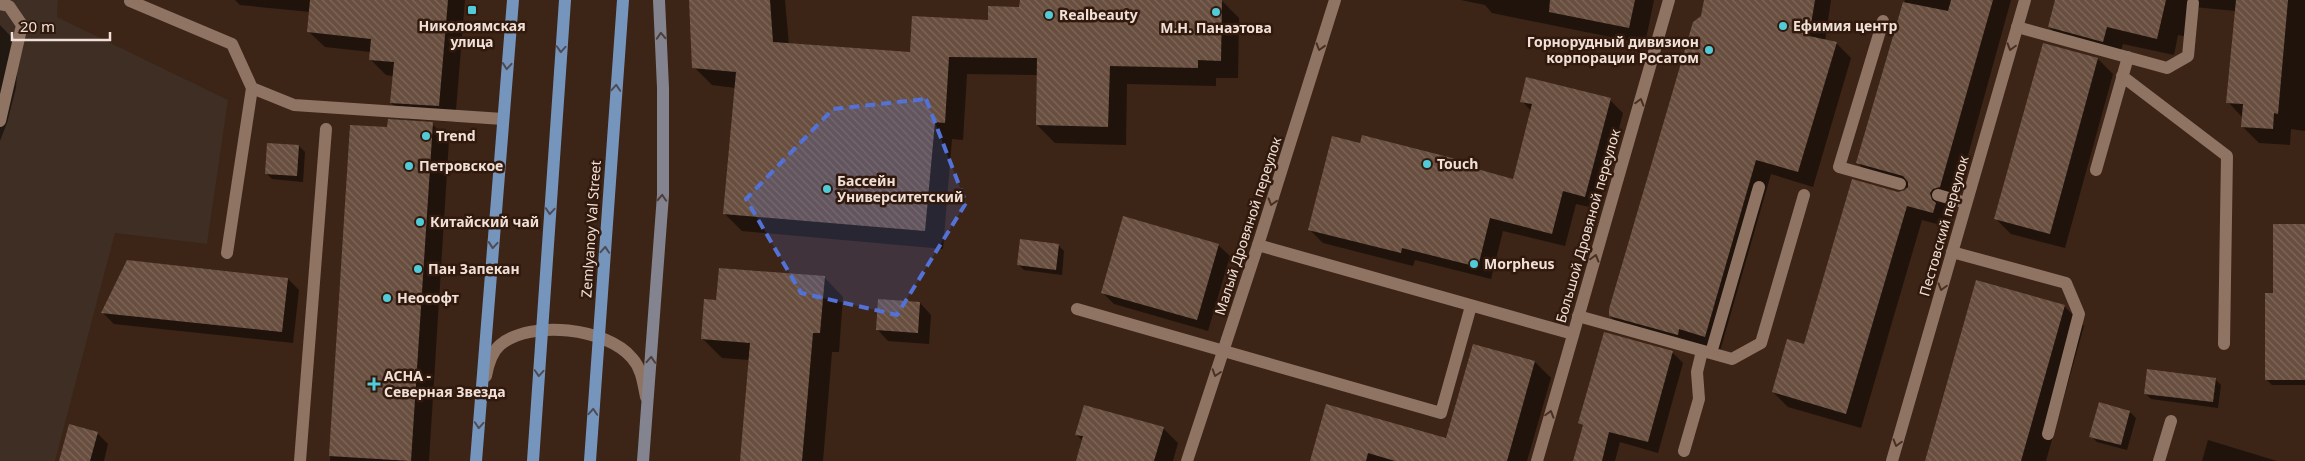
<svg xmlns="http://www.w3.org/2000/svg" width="2305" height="461" font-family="'Noto Sans',sans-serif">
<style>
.medical{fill:#3e2e23}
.shadow{fill:#0007}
.building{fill:url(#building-back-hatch)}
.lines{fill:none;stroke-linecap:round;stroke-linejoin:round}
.lane{stroke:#8f7363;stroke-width:12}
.street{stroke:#8f7363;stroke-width:12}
.secondary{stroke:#83848f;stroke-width:12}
.primary{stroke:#7695bc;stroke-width:12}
.oneway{stroke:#4e3f3a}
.oneway2{stroke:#483022}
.oneway3{stroke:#4d4b53}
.marked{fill:#5272d8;fill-opacity:0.2;stroke:#5272d8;stroke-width:4;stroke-dasharray:10 6;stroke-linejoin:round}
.poi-dot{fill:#52cbd9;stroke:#311a0d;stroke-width:2}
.labels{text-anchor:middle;stroke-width:5;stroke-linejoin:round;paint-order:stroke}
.poi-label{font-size:14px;font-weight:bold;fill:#f1e0d7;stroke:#311a0d;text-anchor:start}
.street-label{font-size:14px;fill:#f1e0d7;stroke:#311a0d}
</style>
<defs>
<pattern id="building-back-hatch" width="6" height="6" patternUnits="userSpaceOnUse" patternTransform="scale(1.25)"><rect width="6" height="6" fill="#684e3f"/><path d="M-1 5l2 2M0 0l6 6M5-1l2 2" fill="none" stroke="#7e675a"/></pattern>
</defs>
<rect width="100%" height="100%" fill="#3c2416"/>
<path class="medical" d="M0,0H58L57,17L228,100L207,244L115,233L55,461H0Z"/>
<path class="shadow" d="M235,0H465L455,122L407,119L391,103L394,76L386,75L370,59L371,52L325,47L308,31L310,12L240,5Z
M690,0H785L789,45L911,53L1021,8V0H1221L1239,18L1238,78H1216V86L1127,84L1126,145L1055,143L1037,125L1038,75L967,74L963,140L952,139L943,249L742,231L724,213L736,88L712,85L694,67Z
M1461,0H1654L1645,44L1492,13L1485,5Z
M1706,0H1831L1825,41L1836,43L1851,58L1813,187L1771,174L1720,351L1625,331L1610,316Z
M1905,0H2011L1955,202L1948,204L1945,209L1950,219L1948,227L1922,220L1861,428L1788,407L1773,392L1805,346L1898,193L1906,191L1908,188L1873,178L1858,163Z
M2056,0H2305V131L2291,129L2290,145L2259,143L2242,126L2243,118L2228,102L2236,11L2194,7L2188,37L2178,35L2174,55L2123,44L2119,58L2066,43L2049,27Z
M0,25L19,45L16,88L7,123L0,141Z
M2098,59L2113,74L2065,248L2011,234L1996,219Z
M1610,100L1623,113L1598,209L1576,204L1565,246L1503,231L1491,279L1415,260L1413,266L1323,243L1310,230L1361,144L1459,161L1465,167L1513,180L1531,111L1522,101Z
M432,124L449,140L429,461H330L351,126L388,128Z
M299,146L305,152L303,182L272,179L266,173Z
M2305,225V385H2272L2266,379L2274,294Z
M1058,245L1064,251L1062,275L1024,270L1018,264Z
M1218,245L1230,256L1208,331L1114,304L1103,293Z
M824,277L843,297L839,352H832L823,461H741L749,360L722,358L702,338L717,301Z
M288,279L299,290L293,343L114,324L103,313Z
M920,303L931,315L929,344L888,341L877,329Z
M2064,306L2084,326L2046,461H1927Z
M1474,345L1535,362L1551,378L1527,461H1311L1447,439Z
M1672,352L1683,363L1658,453L1620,442L1615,461H1575L1584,427L1580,423Z
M2215,379L2221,385L2218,408L2151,399L2145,393Z
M2130,412L2136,418L2127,450L2097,442L2091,436Z
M1163,428L1178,443L1173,461H1077L1083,441L1077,435Z
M97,433L108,444L104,461H60Z
M2208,440L2277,461H2202Z"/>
<path class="building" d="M310,0H448L439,106L390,103L394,62L369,60L371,39L307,32Z
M689,0H770L773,42L910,52L912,16L988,20V6L1019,7L1020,0H1222L1221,61L1198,60V68L1110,66L1108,127L1036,125L1037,58L949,57L945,123L935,122L925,231L723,214L736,72L692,68Z
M1550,0H1635L1629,28L1549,12Z
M1704,0H1815L1809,36L1837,42L1798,172L1756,160L1705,337L1679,329L1678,335L1609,316V309L1693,22L1701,16Z
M1951,0H1993L1940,187L1933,189L1930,193L1932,200L1936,203L1933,213L1907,206L1846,414L1772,392L1787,339L1804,344L1852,179L1898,192L1905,190L1908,187V182L1903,176L1856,163L1903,2L1948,11Z
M2055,0H2166L2157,39L2107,27L2103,42L2048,27Z
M2236,0H2288L2278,114L2274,113L2273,129L2241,127L2243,104L2226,103Z
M2043,43L2098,58L2050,234L1994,219Z
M1526,77L1611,98L1585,197L1563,191L1552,234L1490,218L1478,267L1402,248L1401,253L1308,230L1332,136L1360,143L1362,135L1460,160L1459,164L1513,179L1532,104L1520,102Z
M388,119L433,122L411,461L329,456L350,125L387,127Z
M267,143L299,145L297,176L265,174Z
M1123,216L1219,244L1197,320L1101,293Z
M2273,224H2305V380H2265V293H2273Z
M1020,239L1059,244L1056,270L1017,265Z
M127,260L288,278L282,332L101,313Z
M719,268L825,276L820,333H813L802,461H740L750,343L701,339L704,299L716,300Z
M1976,280L2065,305L2021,461H1925Z
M878,299L920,302L918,333L876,330Z
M1604,332L1673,351L1648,442L1609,432L1602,461H1573L1583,425L1578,423Z
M1473,344L1535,361L1507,461H1395L1368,453L1366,461H1310L1326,404L1446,438Z
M2147,369L2216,378L2213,402L2144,394Z
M2099,402L2130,411L2121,445L2089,437Z
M1084,405L1164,427L1154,461H1076L1083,436L1075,435Z
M69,424L98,432L90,461H59Z"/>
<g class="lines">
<path class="lane" d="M130,1L232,44L252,88L294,105L503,119
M0,4L9,6L22,25L0,121
M1883,21L1839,167L1900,184
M2017,27L2167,68L2188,56L2193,3
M2122,76L2227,156L2224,344
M2096,170L2128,57
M1938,195L1966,203
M1258,245L1573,334
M1952,252L2066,283L2079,314L2048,434
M227,253L252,88
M1077,309L1441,413L1471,306
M1578,316L1732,359L1761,343L1804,195
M1711,353L1759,187
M1684,451L1699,399L1697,372L1702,351
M300,461L326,129
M2159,461L2171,421"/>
<path class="street" d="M486,376C488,365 492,352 500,345C531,319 607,328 632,358C642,369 643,383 646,397
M1187,461L1258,245L1335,0
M1537,461L1669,0
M1892,461L2025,0"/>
<path class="secondary" d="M643,461L663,195V88L659,0"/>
<path class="primary" d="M476,461L513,0
M533,461L565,0
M590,461L623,0"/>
</g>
<defs><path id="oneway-chevron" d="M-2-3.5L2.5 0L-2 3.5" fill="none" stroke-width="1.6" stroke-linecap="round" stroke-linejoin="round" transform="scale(1.25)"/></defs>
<g class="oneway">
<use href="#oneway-chevron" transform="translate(661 36) rotate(-93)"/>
<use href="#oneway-chevron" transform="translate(662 198) rotate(-87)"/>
<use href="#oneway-chevron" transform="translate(651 360) rotate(-86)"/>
</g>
<g class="oneway2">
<use href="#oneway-chevron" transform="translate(1320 47) rotate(107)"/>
<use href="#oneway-chevron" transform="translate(2011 47) rotate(106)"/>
<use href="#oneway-chevron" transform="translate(1640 102) rotate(-74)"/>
<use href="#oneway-chevron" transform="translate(1272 202) rotate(107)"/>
<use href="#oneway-chevron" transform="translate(1595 258) rotate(-74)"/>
<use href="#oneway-chevron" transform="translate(1942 287) rotate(106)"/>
<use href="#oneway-chevron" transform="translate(1216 373) rotate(108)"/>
<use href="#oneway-chevron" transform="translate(1550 414) rotate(-74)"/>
<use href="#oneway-chevron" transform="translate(1897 443) rotate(106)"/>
</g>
<g class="oneway3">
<use href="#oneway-chevron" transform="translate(561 49) rotate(94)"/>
<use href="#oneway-chevron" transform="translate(507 66) rotate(95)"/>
<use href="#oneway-chevron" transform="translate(616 88) rotate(-86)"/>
<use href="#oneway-chevron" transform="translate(550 211) rotate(94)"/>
<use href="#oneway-chevron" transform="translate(493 245) rotate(95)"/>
<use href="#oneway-chevron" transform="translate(605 250) rotate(-86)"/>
<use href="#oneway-chevron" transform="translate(539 373) rotate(94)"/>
<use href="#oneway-chevron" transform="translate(593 412) rotate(-86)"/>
<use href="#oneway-chevron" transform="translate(479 425) rotate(94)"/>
</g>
<path class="marked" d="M926,99L966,203L897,315L801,293L746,199L833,109Z"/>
<g class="poi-dot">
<rect x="467" y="5" width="10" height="10" rx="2.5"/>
<circle cx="1216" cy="12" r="5"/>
<circle cx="1049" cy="15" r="5"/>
<circle cx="1783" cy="26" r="5"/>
<circle cx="1709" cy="50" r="5"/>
<circle cx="426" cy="136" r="5"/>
<circle cx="1427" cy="164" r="5"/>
<circle cx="409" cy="166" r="5"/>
<circle cx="827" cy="189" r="5"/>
<circle cx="420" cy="222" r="5"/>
<circle cx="1474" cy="264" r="5"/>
<circle cx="418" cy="269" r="5"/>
<circle cx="387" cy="298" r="5"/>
<path d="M371.5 376.5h5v5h5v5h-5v5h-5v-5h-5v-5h5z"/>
</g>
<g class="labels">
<g class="poi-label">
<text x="1059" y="20">Realbeauty</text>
<text x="472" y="31" text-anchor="middle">Николоямская<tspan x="472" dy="16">улица</tspan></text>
<text x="1793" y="31">Ефимия центр</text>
<text x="1216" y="33" text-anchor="middle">М.Н. Панаэтова</text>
<text x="1699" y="47" text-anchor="end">Горнорудный дивизион<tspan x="1699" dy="16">корпорации Росатом</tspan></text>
<text x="436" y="141">Trend</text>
<text x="1437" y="169">Touch</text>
<text x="419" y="171">Петровское</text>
<text x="837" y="186">Бассейн<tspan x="837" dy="16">Университетский</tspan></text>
<text x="430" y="227">Китайский чай</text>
<text x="1484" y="269">Morpheus</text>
<text x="428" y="274">Пан Запекан</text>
<text x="397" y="303">Неософт</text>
<text x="384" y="381">АСНА -<tspan x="384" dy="16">Северная Звезда</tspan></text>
</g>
<g class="street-label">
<text transform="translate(1248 226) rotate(-72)" y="5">Малый Дровяной переулок</text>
<text transform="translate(1588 226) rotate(-74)" y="5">Большой Дровяной переулок</text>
<text transform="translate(1944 226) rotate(-74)" y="5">Пестовский переулок</text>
<text transform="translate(591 229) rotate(-86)" y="5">Zemlyanoy Val Street</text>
</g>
</g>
<path d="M12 32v8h98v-8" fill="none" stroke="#f1e0d7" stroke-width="2.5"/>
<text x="20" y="32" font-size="15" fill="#f1e0d7" stroke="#311a0d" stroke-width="4" paint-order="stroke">20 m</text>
</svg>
